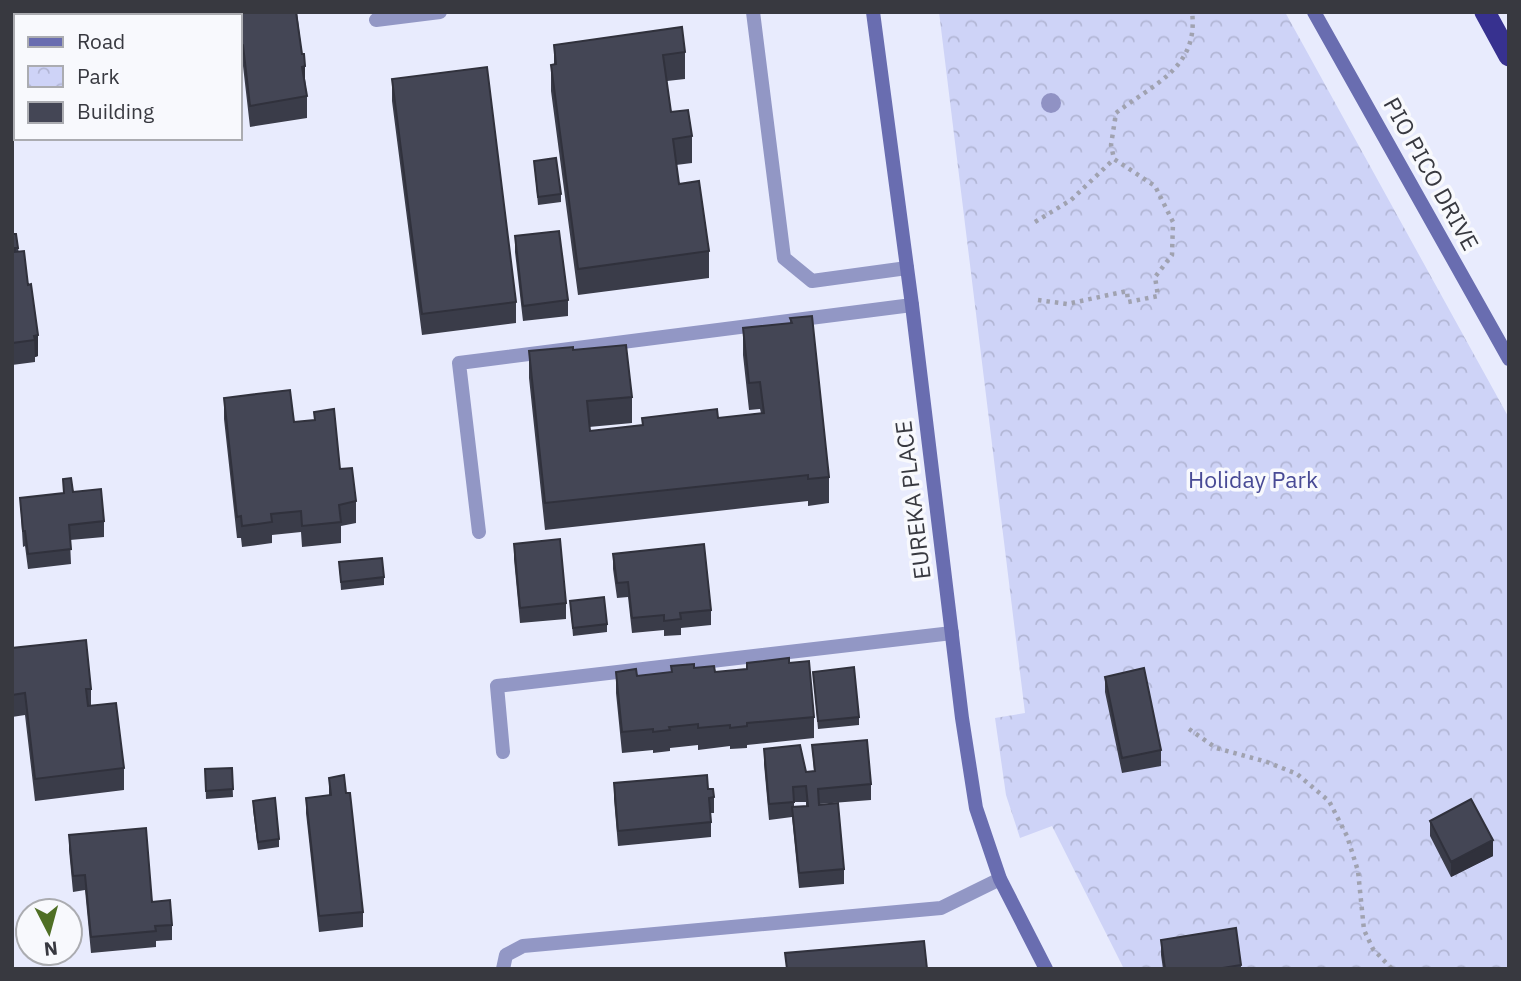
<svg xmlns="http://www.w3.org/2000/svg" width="1521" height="981" font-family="'IBM Plex Sans',sans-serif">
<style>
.park{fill:url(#park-crowns)}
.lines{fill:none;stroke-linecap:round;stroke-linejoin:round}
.path{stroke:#a0a2b0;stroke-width:4.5;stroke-dasharray:3.5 5;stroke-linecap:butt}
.lane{stroke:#9297c5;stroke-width:14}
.secondary{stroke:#696db0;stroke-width:14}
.highway{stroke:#37318f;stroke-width:21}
.tree{fill:#9092c4}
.wall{fill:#3a3c49;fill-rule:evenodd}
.shaded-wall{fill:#30313c}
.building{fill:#444655;stroke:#30313c;stroke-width:2}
.labels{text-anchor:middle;stroke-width:7;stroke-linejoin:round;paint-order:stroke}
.street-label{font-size:23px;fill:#383940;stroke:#f8f9fd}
.park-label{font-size:23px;fill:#484a95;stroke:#f8f9fd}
</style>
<defs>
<pattern id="park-crowns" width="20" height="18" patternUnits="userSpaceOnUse" patternTransform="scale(1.75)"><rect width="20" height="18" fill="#ced3f7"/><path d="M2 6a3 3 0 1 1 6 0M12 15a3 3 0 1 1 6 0" fill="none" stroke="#b2b6d5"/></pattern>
</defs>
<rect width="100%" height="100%" fill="#e8ebfd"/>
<path class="park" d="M939,12H1285L1509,418V969H1124L1052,826L1020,838L1006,795L995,718L1025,713Z"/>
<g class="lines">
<path class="path" d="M1035,222L1071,200L1114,159
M1038,300L1067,304L1127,291L1128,302L1158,296L1155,277L1172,255L1173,222L1155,186L1114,159L1111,145L1116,113C1153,84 1199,68 1192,12
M1189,729L1216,748L1267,762L1297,774L1329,801L1347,836L1358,871L1364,930L1373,949L1392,969"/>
<path class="lane" d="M753,12L784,258L812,281L907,268
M376,20L440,12
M479,532L459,363L912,305
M503,752L497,686L952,633
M503,969L506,955L523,946L941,908L1000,879"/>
<path class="secondary" d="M873,12L912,305L962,718L976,808L1000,879L1046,969
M1314,12L1509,359"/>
<path class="highway" d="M1485,12L1509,56"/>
</g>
<circle class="tree" cx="1051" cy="103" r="10"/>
<path class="wall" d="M12,12H75V16H16V103L12,73Z
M171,12H297L307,96V118L250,127L243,66L240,64V16H171Z
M554,45L685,52V79L667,81L671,112L692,136V163L676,165L679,184L709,251V278L578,295L551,91V65H554Z
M392,79L516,302V323L422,335L392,101Z
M534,161L561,194V202L538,205Z
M12,234L18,248L38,356L35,357V362L12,365Z
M515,236L568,300V316L523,321L515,252Z
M790,318L829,477V503L808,506V501L545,530L529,378V351L573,350L632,397V423L589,427L590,431L642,426V418H718L761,413L760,409L749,410L743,355V328L790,323Z
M224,398L294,422L314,420V412L340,469L356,501V523L341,526V543L302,547L301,532L272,535V543L242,547L241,538H237L224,419Z
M63,479L73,492L104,521V537L70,540L71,564L28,569L25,546L23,547L20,498L63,493Z
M514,544L566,603V619L520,623L514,559Z
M613,554L711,610V625L681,628V635L664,636V630L632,633L628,597L617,598L613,569Z
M339,562L384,577V585L341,590Z
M570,601L607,624V632L573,636Z
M12,648L91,689V706L124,768V790L35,801L25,715L12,717Z
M747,663H789L814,717V738L747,745V748L730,749V746L698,750V745L670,748V751L653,753V750L622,753L616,693V672L637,676L671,672V666L694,668L715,672L747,669Z
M813,672L859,717V725L818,729Z
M1105,677L1161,750V766L1122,773L1105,692Z
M812,745L871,784V800L819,804L844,869V884L799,888L792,817L769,820L764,764V749L806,772L814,771ZM794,802H806V806L794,807Z
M232,768L233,797L206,799L205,769Z
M329,778L346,793L363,912V927L319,932L306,813V798L329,795Z
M614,783L714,797V813H711V837L618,846L614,799Z
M253,801L279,839V847L258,850L253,809Z
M1430,821L1493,856L1451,877L1430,836Z
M69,835L152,902L172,925V940L156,941V947L91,953L85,890L73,892L69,850Z
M1161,940L1241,965V969H1163L1161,955Z"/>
<path class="shaded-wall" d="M305,66V88L302,67Z
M38,335V356L35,357L34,336Z
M1493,840V856L1451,877V862Z"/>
<path class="building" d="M12,12H74V16H16V82L12,52Z
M172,12H296L302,54H304L305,66L302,67L307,96L250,106L243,45L240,43V16H172Z
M682,27L685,52L663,55L671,112L688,110L692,136L673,139L679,184L699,181L709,251L578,269L551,65L556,64L554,45Z
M487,67L516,302L422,314L392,79Z
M556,158L561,194L538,197L534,161Z
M559,231L568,300L523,306L515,236Z
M12,234H16L18,248H15V252L24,251L28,285L31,284L38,335L34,336L35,340L12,343Z
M812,316L829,477L808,479V475L545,503L529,351L573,347V350L626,345L632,397L587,401L590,431L643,425L642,418L717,409L718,418L764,413L760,382L749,383L743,328L792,323L790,318Z
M290,390L294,422L315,420L314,412L334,409L340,469L352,468L356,501L339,505L341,522L302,526L301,511L271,514L272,522L242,526L241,516L237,517L224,398Z
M71,478L73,492L101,489L104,521L69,525L71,549L28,554L25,531H23L20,498L64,493L63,479Z
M560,539L566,603L520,608L514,544Z
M704,544L711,610L680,613L681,619L664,621V615L632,618L628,582L617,583L613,554Z
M382,558L384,577L341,582L339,562Z
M604,597L607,624L573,628L570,601Z
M86,640L91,689H86L88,706L116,703L124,768L35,779L25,693L12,695V648Z
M789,658V663L809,661L814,717L747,723V726L730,728V725L698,728V724L669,727L670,730L653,732V729L622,732L616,672L636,669L637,676L672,672L671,666L694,664V668L714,666L715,672L747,669V663Z
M854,667L859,717L818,721L813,672Z
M1144,668L1161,750L1122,758L1105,677Z
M867,740L871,784L818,789L819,805L838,803L844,869L799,873L792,807L808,806L806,786L793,787L794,802L769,804L764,749L800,745L806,772L815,771L812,745Z
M232,768L233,789L206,791L205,769Z
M344,775L346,793H350L363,912L319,916L306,798L331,795L329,778Z
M707,775L708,789H713L714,797L709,798L711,822L618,831L614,783Z
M275,798L279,839L258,842L253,801Z
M1471,799L1493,840L1451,862L1430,821Z
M146,828L152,902L170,900L172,925L155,926L156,931L91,937L85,875L73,876L69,835Z
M1236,928L1241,965L1223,968L1224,969H1165L1161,940Z
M924,941L927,969H787L785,953Z"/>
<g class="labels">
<g class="street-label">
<text transform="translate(1431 174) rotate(61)" y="8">PIO PICO DRIVE</text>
<text transform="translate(913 500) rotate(-97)" y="8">EUREKA PLACE</text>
</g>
<g class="park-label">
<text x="1253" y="488">Holiday Park</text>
</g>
</g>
<rect width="1521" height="981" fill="none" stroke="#383940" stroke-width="28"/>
<rect x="14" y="14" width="228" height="126" fill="#f8f9fd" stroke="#abacb1" stroke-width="2"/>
<rect x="28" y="37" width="35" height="10" fill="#696db0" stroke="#abacb1" stroke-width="2"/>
<text x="77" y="49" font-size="21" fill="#383940">Road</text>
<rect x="28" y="66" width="35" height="21" fill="url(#park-crowns)" stroke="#abacb1" stroke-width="2"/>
<text x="77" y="84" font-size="21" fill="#383940">Park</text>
<rect x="28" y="102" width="35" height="21" fill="#444655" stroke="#abacb1" stroke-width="2"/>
<text x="77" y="119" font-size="21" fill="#383940">Building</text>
<g transform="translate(49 932) rotate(174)"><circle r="33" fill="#f8f9fd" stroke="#abacb1" stroke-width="2"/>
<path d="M0-5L12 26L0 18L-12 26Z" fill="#4f6f25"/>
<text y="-10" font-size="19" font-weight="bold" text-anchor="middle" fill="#383940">N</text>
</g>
</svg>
